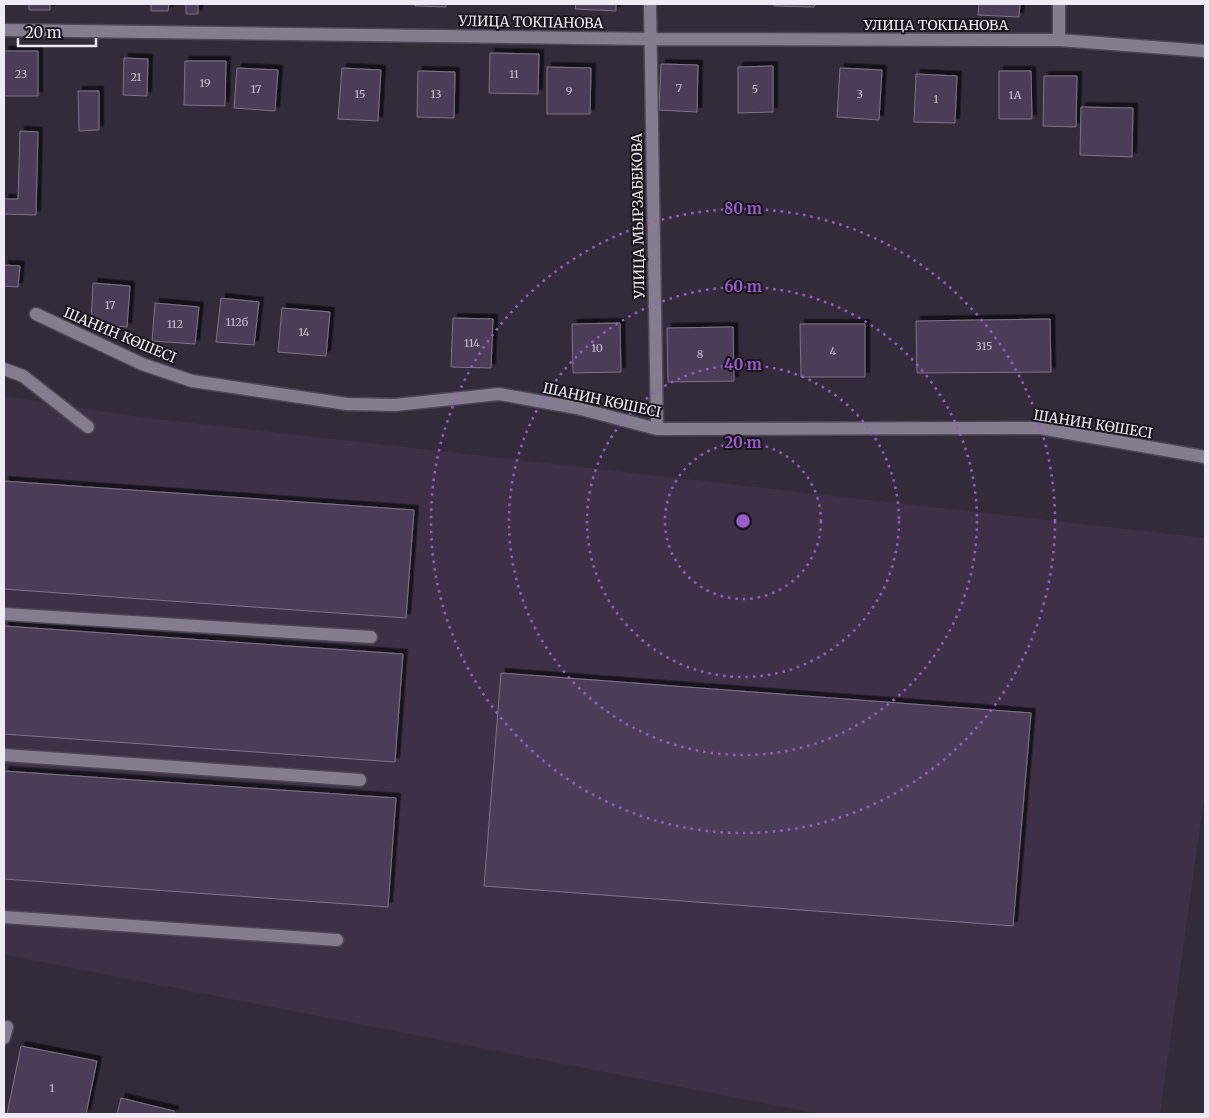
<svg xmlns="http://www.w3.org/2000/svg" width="1209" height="1118" font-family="Merriweather,serif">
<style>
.built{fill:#3e3147}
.building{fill:#4c3c58;stroke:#7e7386;filter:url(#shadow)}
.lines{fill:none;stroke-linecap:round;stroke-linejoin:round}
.minor-casing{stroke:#4e4754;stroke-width:15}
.minor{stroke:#867c8f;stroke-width:12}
.ring{fill:none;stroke:#985ccc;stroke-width:2.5;stroke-dasharray:2.5 5}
.labels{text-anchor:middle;stroke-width:4;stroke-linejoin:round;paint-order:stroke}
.number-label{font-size:11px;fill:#c7becd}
.street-label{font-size:14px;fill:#f0eaf4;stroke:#19151c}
.centre{fill:#985ccc;stroke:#19151c;stroke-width:2.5}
.ring-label{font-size:15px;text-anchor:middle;font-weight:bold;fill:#985ccc;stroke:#19151c;stroke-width:4;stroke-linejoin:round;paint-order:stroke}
</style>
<defs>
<filter id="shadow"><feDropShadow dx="4.5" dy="-4.5" stdDeviation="0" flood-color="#0009"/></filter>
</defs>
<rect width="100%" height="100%" fill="#332a3a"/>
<path class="built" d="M4,396L140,417L1205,538V791L1160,1114H819L6,955L4,958Z"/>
<path class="building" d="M29,4H50V10H29Z
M151,4H169L168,11H151Z
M186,4H198V14H186Z
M415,4H446V7L415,6Z
M576,4H616V11L575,9Z
M774,4H815L814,7L774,6Z
M979,4H1020L1019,17L978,15Z
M4,51H38V96H4Z
M490,53L539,54L538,94L489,93Z
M124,58L148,59L147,96L123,95Z
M185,61H226L225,106L184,105Z
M661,64L698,65L697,112L659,110Z
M773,66V112L738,113V67Z
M547,67L591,68L590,114H547Z
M237,68L278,70L275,111L234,108Z
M342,68L381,70L378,121L338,119Z
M840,68L882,70L879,120L837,117Z
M418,71L455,72L454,118L417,117Z
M999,71H1031L1032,119H999Z
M916,74L957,76L955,123L914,122Z
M1044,76H1077L1076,127L1043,126Z
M78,91H99V130L79,131Z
M1081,107L1133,108L1132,157L1080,155Z
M20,131L38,132L36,215L4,214V199H18Z
M4,265L20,266L18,287L4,286Z
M93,283L130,286L127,327L91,324Z
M221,298L259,302L254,345L216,342Z
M155,303L199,307L195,344L152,341Z
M282,308L330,312L326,356L278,352Z
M453,318L493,319L491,368L451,367Z
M1050,319L1051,372L917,373L916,321Z
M620,323L621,372L573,373L572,324Z
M800,324H865V377H801Z
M733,327L734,381L668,382L667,328Z
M4,481L414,510L406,618L4,589Z
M4,626L403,654L395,762L4,734Z
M501,673L1031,713L1013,926L484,886Z
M4,771L396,798L388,907L4,879Z
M21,1046L97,1061L86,1114H7Z
M121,1098L174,1111V1114H117Z"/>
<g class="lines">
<g class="minor-casing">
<path id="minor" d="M650,4L657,429
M4,30L650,39L1059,40L1205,51
M1059,40V4
M36,314L142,364L192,381L347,404L395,405L499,394L577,408L657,429L1040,428L1205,457
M4,369L23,376L88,427
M4,614L371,637
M4,755L360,780
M4,917L337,940
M4,1038L7,1027"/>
</g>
<use href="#minor" class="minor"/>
</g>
<g class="ring">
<circle cx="743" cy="521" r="78"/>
<circle cx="743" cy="521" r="156"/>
<circle cx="743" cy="521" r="234"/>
<circle cx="743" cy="521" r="312"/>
</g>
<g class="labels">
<g class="number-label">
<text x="21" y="78">23</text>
<text x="514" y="78">11</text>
<text x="136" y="81">21</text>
<text x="205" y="87">19</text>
<text x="679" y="92">7</text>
<text x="256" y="93">17</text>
<text x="755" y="93">5</text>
<text x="569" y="95">9</text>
<text x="360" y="98">15</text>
<text x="436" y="98">13</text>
<text x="860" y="98">3</text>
<text x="1015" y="99">1А</text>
<text x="936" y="103">1</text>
<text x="110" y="309">17</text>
<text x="237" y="326">112б</text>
<text x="175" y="328">112</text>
<text x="304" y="336">14</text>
<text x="472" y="347">114</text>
<text x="984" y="350">315</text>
<text x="597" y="352">10</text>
<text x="833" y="355">4</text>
<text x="700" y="358">8</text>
<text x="52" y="1092">1</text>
</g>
<g class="street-label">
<text transform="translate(531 22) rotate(1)" y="5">УЛИЦА ТОКПАНОВА</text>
<text x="936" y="30">УЛИЦА ТОКПАНОВА</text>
<text transform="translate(638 216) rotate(-91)" y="5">УЛИЦА МЫРЗАБЕКОВА</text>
<text transform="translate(120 335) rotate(23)" y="5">ШАНИН КӨШЕСІ</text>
<text transform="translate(602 400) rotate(12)" y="5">ШАНИН КӨШЕСІ</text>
<text transform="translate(1093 424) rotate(9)" y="5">ШАНИН КӨШЕСІ</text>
</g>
</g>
<circle cx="743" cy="521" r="8" class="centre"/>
<g class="ring-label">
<text x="743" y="214">80 m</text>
<text x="743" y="292">60 m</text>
<text x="743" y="370">40 m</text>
<text x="743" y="448">20 m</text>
</g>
<rect width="1209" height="1118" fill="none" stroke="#f0eaf4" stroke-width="10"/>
<path d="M18 38v8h78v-8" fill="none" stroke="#f0eaf4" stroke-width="2.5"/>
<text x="25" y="38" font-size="15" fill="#f0eaf4" stroke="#19151c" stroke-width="4" paint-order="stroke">20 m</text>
</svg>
